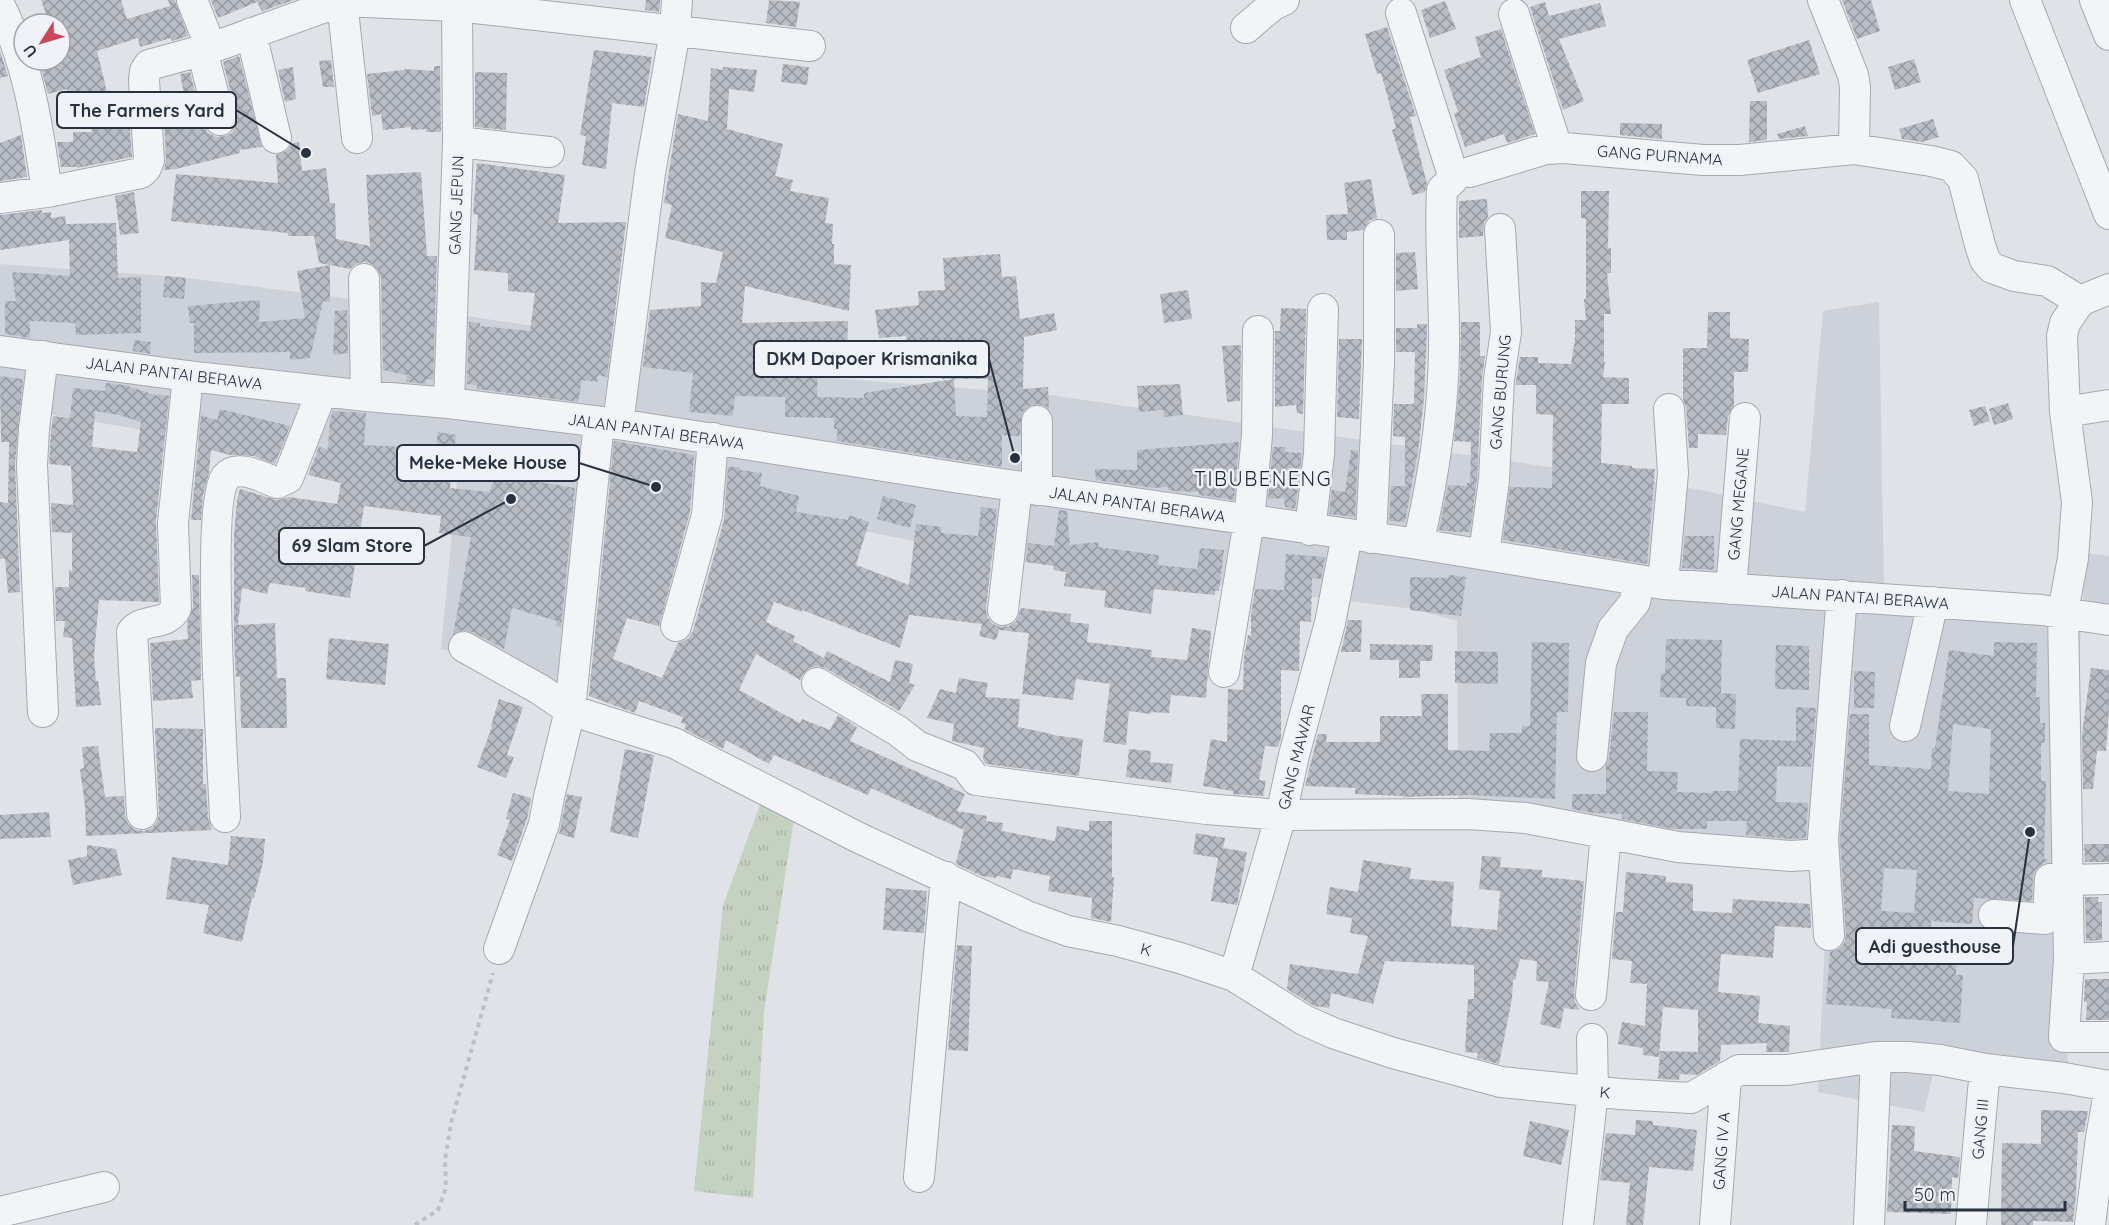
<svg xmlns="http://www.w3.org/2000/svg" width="2109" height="1225" font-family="Quicksand,sans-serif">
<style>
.built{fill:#cdd2da}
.grass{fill:url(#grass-tufts)}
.building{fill:url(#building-cross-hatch);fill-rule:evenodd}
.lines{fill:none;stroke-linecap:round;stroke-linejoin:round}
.minor-casing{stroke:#a4aab2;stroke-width:32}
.path{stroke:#bdc1c7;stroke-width:4;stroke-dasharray:4.5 4.5;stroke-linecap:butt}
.minor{stroke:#f2f4f7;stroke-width:30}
.labels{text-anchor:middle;stroke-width:5;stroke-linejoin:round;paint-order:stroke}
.street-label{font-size:16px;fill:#28313f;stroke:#eff2f6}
.quarter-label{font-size:20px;letter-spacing:1.5px;fill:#1b2230;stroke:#eff2f6}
.leader{fill:none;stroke:#28313f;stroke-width:2}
.callout-dot{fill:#28313f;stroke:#eff2f6;stroke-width:2}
.callout{fill:#eff2f6;stroke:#28313f;stroke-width:2}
.callout-label{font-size:18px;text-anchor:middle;font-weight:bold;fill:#28313f}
</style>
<defs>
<pattern id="grass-tufts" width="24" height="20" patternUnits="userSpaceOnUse" patternTransform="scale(1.5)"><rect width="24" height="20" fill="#c5d2c1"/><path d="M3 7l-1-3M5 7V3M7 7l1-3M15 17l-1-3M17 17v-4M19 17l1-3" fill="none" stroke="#a9b5a7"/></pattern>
<pattern id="building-cross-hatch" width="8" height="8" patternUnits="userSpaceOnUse" patternTransform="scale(1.5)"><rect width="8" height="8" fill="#b7bcc5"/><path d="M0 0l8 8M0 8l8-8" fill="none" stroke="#9599a1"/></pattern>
</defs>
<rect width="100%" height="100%" fill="#dfe3e8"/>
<path class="built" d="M0,264L179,277L359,300L608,337L820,377L1050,395L1676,485L1805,512L1823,311L1879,302L1884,586L2083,605L2085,553L2109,556V610L2083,606L2058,902L2069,1081L1938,1053L1924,1112L1818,1092L1829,853L1661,836L1458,798L1457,621L1414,609L1015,561L601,479L575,701L500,665L441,649L459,460L264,450L41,413L0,409Z"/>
<path class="grass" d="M763,797L794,819L764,1012L753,1198L694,1191L723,905Z"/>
<path class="building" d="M41,0H121L127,19L170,6L168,0H175L188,36L172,41L171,38L140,47L138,38L97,51L108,96L127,91L132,157L77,168V167H61L57,142H73V132H92L84,96L69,99L67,89L48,94L39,60H60V24H50Z
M211,0H294L262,11L257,2L218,18Z
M646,0H660L659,12L645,10Z
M769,0L800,2L796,27L766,23Z
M1842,0H1871L1880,31L1857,39Z
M1445,1L1456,29L1430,38L1421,10Z
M1545,2L1549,16L1600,3L1606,26L1559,39L1584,101L1563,110L1530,7Z
M1387,27L1416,116L1410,117L1427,184L1425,192L1412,195L1392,130L1396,128L1381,73L1377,74L1365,34Z
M1501,29L1535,134L1507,143L1504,134L1465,147L1454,114L1458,112L1444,70L1481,57L1475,37Z
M1809,40L1820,74L1758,93L1747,60Z
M594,50L652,57L644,107L612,103L606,169L582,165L586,136L580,135Z
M0,51L8,76L0,78Z
M239,56L262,147L240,150V153L176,169L164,170L166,159L163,100L185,98L180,74L190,72L203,124L207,132L216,137L225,136L232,133L236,125L237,116L223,62Z
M1914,59L1921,82L1895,90L1888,67Z
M331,60L334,87H323L319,61Z
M783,64L809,67L807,85L781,82Z
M434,66H440L441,132H426V129L411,130V127L383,130L381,114L372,116L367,74L404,70L405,69L434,71Z
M293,67L296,99L285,102L278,70Z
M723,67L757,70L754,92L729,89L727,129L783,144L775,176L793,180L790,191L829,198L825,223L833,224L832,244H834V264L851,265L849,311L745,286L742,323L848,321L847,354L818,352L817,397L864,398V393L954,379L956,416L987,417L988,379H942L940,345L907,348L906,336L879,338L875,310L919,305L918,291L945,290L943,258L1000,254L1002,277L1016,276L1020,319L1054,313L1057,330L1024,337L1023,389L1048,387L1049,410L1045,406L1038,404L1029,406L1022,413L1020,436L1002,435V467L837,441V429H834V418L785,417V397L735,396L733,416L689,412L693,373L643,367L650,310L701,306V282L716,283L723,252L665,238L672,205L664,203L678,114L708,121L711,68L723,70Z
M475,72L507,73L506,130L475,127Z
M1750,101H1767V140L1749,142Z
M1933,119L1939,137L1922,142L1902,139L1899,129Z
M1620,123L1662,124V139L1620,135Z
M1805,126L1808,136L1779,139L1777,134Z
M21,135L27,177L0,181V143Z
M299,142L302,171L326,168L330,203H335L336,239L370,246L366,175L421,172L427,256H437L433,380L426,379V384L406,382L407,375L383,370L381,278L378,270L372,264L364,262L356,264L350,269L330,265V302L323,301L310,358L290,360V352L194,353V323H190L188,306L260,300L259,322L305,318L297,271L330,265L319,263L314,236H288V233L171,221L176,174L278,183L276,155L287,151L293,143Z
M477,163L565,175L558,223L626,222L607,377L598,375L597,382L582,380L578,402L477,389V385L467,384L469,322L480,323V326L530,331L535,293L508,291V273L474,270L478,215L473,214Z
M1371,179L1377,218L1370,220L1363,230L1347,232V240H1327L1326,215L1348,214L1344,183Z
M1581,191H1609L1608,248H1611V273H1607L1611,314H1604V362H1605L1603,377L1629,378V404H1602L1601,463L1632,466V468L1655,469L1647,564L1503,540L1510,487L1552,488L1553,415L1536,414V385H1516V381L1520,357H1538V363L1571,364L1575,339V320H1586L1584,299H1586V219L1581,218Z
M134,192L139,233L120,235L115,196Z
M1487,199L1488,217L1484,222L1483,236L1459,238V201Z
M42,210V213L51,212V218L65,216L66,224L116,223L118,278L141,277V333L76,335L75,323L30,321V338L5,334V301H16L12,272L70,276L69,240L0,250V215Z
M1415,252L1418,289L1396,291V253Z
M165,276L186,278L184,299L163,297Z
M1188,290L1192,319L1164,323L1160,294Z
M1281,308L1306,309L1303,414L1297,413L1296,405L1275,407V331H1280Z
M347,310L348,353L333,355L335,311Z
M1708,312H1730V338L1749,339L1748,372H1734V406L1728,416L1726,435L1698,434V448H1689L1686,408L1683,399V348H1707Z
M1461,322H1480V356H1485L1482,378L1477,478L1470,532H1455L1439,530L1448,485L1467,486V483H1470L1471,442L1454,441L1460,376Z
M1417,324H1427V330L1424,398L1419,445L1405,522L1389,521L1391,486H1405V437L1393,436L1394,404H1414L1415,352H1396V328H1417Z
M1339,339H1362L1359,419L1337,417Z
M134,340L151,342L150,354L133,351Z
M1241,345L1240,401L1227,402L1222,346Z
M0,376L23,379L15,464L20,592L8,593L5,559H0V502L8,503L9,442H1Z
M106,383L125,385L158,396V394L169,396L156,521L159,602L99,600L94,656L96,681L98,680L101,705L76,707L72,638L63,637L65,621H56L55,587H69V570L72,571V533L52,532L51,503L73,505L71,466L49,464L51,431L53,416L70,418L73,388L105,391ZM95,411L119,415L141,422L137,452L92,447Z
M1180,384L1183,415L1164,417L1163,410L1139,412L1137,386Z
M2008,403L2013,419L1994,425L1989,409Z
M1985,406L1990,421L1974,426L1969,410Z
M220,409L290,426L275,464L254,456L230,455L211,450L209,473L203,495L201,520H191L201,415L217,420Z
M333,411L366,413L364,445L407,447V445L436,447L438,432L456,435L450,488L490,492L494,478L511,483L514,459L537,462L534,481L575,488L561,627L556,626L557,621L512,608L504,649L472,632L463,630L453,635L471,537L439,533L441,516L364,506L350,598L305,591L306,588L270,583L267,594L242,588L238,625L275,623L277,678H286L287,728H241L240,677H236L234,638V535L237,500L240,489L277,500L289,497L337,504L341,483L308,475L319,447L328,449L330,419Z
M614,441L694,455L690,512L659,626L627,618L613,659L662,678L678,643L688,639L693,631L724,520L728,467H740V470L762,473L760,486L799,496L796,512L848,520L849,515L869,522L856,565L909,585L916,524L942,527L941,533L978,536L981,507L997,509L986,609L987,617L993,624L1000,627L1009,626L1016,621L1021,608L1071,614L1070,622L1089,624L1087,642L1152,650L1151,657L1187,660L1192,628L1211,631L1206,698L1171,695L1169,713L1151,712V714L1129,711L1126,745L1103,742L1110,684L1076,679L1073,700L1022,694L1029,633L999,630L996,640L979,636L982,624L909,615L900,648L802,610V612L774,602L766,622L795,636L793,641L824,658L827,651L890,682L895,660L913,664L909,683L915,685L899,711L825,668L817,666L809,668L803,674L800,680L756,654L739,690L800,723L802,719L830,730L838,715L857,727L850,741L965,794L957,811L987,816L986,821L1003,823L1002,831L1055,841L1057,826L1089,831V821H1112V877H1114L1111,922L1091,918L1092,898L1048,891L1050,876L1013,869L1011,879L996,876V878L982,876L958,865L956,863L964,830L871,788L868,795L774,755L769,764L726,740L723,749L684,729L686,724L681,723L683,717L639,701L635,713L589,696Z
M1239,442L1234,500L1199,495V492L1169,491L1168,487L1153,488L1096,480L1095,469L1137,470V450Z
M1273,447H1286L1285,452L1302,453L1295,509L1285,507L1284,498L1268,499Z
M1351,450L1358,451L1355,517L1329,514L1332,490L1345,492Z
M883,496L916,505L910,528L877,519Z
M1059,510L1067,511L1070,545L1099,542L1098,547L1159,555L1158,565L1197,569L1200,548L1224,550L1219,591H1215V595L1154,589L1151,614L1104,607L1106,591L1064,586L1066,572L1053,570L1054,566L1026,562L1028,543L1054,546Z
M1685,536H1714V570L1682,568Z
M1286,554L1325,557L1321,579L1312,578L1311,622L1300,621L1299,671L1281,670V738L1278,747L1265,746L1259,780L1266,781L1263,796L1233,794V791L1203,786L1211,739L1227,742L1228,689L1243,690L1244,657L1248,635L1251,636V614L1255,589L1284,590Z
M192,575H199L201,680L191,681L193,698L153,701L150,643L188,639L187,622L193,607Z
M1449,575L1466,577L1461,616L1410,610V577L1448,578Z
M1348,620H1362L1361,652H1341Z
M329,638L389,644L385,685L326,679Z
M1666,639L1722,640L1721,693L1736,694L1735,729L1716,728V707L1686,706V698L1660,697L1661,673H1665Z
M1532,642L1569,643L1568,712H1557L1555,799L1469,795L1402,797L1403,796L1355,794V788L1305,786L1318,734H1327L1326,742H1380V716H1422L1421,694H1448V750L1489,751L1490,733H1522V726H1530Z
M1994,642L2037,643L2036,697H2040V723H2045V743H2041V781H2046L2044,859H2047V862L2042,864L2035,870L2033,878L2032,901L1974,898L1972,924L1931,921L1929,957L1956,959V975H1963L1960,1023L1891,1018L1892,1009L1826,1004L1830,952L1839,949L1845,942L1846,935L1840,839L1850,714H1869V765L1931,769L1932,748H1935L1949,650L1994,656ZM1953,724L1991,729L1989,794L1948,791ZM1884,868L1917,870L1914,913L1881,911Z
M1370,644L1433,645L1432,661H1420V678H1399V660H1370Z
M1776,645L1809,646V690L1775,689Z
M1455,651L1498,652V684L1455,683Z
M2091,668L2109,670V711L2106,751H2097L2093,789H2083L2082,734Z
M1854,671L1875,672L1874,708H1854Z
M959,678L988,683L985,697L1020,699L1018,727L1052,734V735L1083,739L1079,776L986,764L983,760L984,748L952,741L954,724L927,718L940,689L956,693Z
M499,699L523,707L507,755L514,757L506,778L477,767L492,727L491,726Z
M1796,707L1816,708L1811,767L1777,766L1776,802L1808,803L1806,838L1791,839L1746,835L1747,821H1707V829H1673L1622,819V814L1593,813L1572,809V794H1606V765L1609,758L1614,712H1648L1647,771L1678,772L1677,792L1712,793V791H1738L1740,739L1796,741Z
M155,728L203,729V784H206L208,818L212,830L86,836L85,806L80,769L84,768L82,747L98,746L105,797L124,796L125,815L128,824L135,830L144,831L152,828L157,822L159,813Z
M625,749L654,755L638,838L610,832Z
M1129,749L1151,751L1150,762L1173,764L1171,783L1126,777Z
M513,793L531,798L527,819L512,861L497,855L510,820L506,819Z
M567,794L582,797L574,838L559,834Z
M49,812L51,837L0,839V815Z
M1196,833L1225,838L1223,848L1247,852L1237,905L1211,901L1218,858L1193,854Z
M231,836L265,839L263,862L254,898H252L242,942L203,933L209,905L166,899L172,857L228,865Z
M2084,844H2109V862H2085Z
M87,845L116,849L122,875L73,885L68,860L87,856Z
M1482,856L1501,857L1500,867L1542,870V877L1584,881L1574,993L1575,1002L1580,1010L1564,1008L1560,1029L1540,1024L1549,982L1536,981L1537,961L1520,959L1515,980H1513L1512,999L1499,1064L1477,1058L1478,1053L1465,1052L1468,999H1474V965L1385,961L1373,1004L1331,993L1329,1008L1314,1006L1287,989L1290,964L1358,974L1368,936L1350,933L1352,918L1326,914L1330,887L1358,892L1363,860L1411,868L1410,879L1454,882L1451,926L1497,930L1500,891L1479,889Z
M1626,872L1666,876V882L1693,884V911L1732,913L1733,899L1810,904L1811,928L1775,926L1773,958L1721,954L1718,992L1760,996L1758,1023L1790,1026L1789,1052H1766L1767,1043L1721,1045L1720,1061L1697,1075L1680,1074L1679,1080L1658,1079L1660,1051L1698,1052V1010L1663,1007L1659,1057L1643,1055V1048L1618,1044L1622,1022L1645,1026L1647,984L1630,983L1632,961L1612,959L1616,912H1623Z
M886,888L927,891L924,933L883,930Z
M2085,897H2098V902H2102V940L2086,941Z
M957,945L972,946L968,1051L948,1050Z
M2085,979H2109V1020H2086L2087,1002H2084Z
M2041,1110L2088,1111L2084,1132H2078L2076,1195L2073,1222L2033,1221V1225H2001L2002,1143L2041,1144Z
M1636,1120L1653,1121V1125L1697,1130L1693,1171L1649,1167L1643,1225H1626L1630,1183L1600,1180L1606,1133L1635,1135Z
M1530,1121L1569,1130L1561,1165L1523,1156Z
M1892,1125L1915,1126L1914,1151L1960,1157L1958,1178L1952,1177L1951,1214L1887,1212Z"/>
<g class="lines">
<g class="minor-casing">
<path id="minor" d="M192,0L211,48
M1823,0L1853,75L1855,87L1854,149
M2025,0L2109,214
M2095,0L2109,35
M342,1L357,138
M0,6C29,65 38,128 47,192
M1401,13L1454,178L1442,190C1439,243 1445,296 1444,350C1443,415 1433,481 1418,544
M1514,14L1557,148
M1246,28L1273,5L1284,0
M251,33L276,138
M202,50L220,120
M458,142L549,152
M1470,172L1546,149L1564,148L1703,160H1740L1854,149L1931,161L1951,166L1963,179L1980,245L1985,260L1992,268L2014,276L2047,281L2080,301
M0,198L47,192L141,173L146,168L149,160L144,80L145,71L149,65L211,48L342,1L457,6L810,46
M364,279L366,396
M2109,289L2080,301L2065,323L2062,336L2065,412L2077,502L2073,558L2063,612L2069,959L2064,1037H2109
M0,351L188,376L366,396L449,403L618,424L960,478L1418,544L1663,584L2042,610L2109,620
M43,356L34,429L32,465L43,712
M449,403L458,142L457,6
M2065,412L2109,405
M618,424L650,173L675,31L677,0
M1037,490V421
M1310,530L1319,454L1323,309
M1371,538L1379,363V235
M1484,554L1494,480L1499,379L1506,332L1500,229
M1663,584L1673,473L1669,409
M1731,589L1745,418
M1003,610L1017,487
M676,626L707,515L713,438
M464,647L539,689L570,710L674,743L857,837L1027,916L1068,931L1118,941L1180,958L1234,976L1304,1020L1333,1033L1393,1053L1501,1082L1620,1094L1691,1098L1739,1070H1787L1876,1057H1908L1940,1060L1985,1069L2064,1078L2109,1086
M1224,672L1249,521L1257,435L1258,331
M817,683L898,731L917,746L965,765L976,780L1206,809L1281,815L1468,814L1526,818L1678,847L1791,856L1823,854
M1905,726L1933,602
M1592,756L1601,663L1613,629L1635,602L1639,580
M142,814L132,632C144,617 167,627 176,608L173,523L188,376
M225,817C223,768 205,502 226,477C237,463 264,478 277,483L288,478L322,391
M2067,880L2109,879
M1994,915L2045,919L2048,917L2050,879
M1829,935L1823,839L1842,595
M499,949L544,824L549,797L570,710L599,422
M2069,959L2109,957
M1234,976L1281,815L1294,755L1330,623L1347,535
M1591,995L1606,834
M919,1177L946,877
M0,1212L104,1187
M1578,1225L1593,1091L1592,1039
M1715,1225L1726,1077
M1869,1225L1876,1057
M1971,1225L1985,1069
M2090,1225L2101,1138L2109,1093"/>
</g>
<path class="path" d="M415,1225L438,1210L446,1188L445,1160L451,1123L493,973"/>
<use href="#minor" class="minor"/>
</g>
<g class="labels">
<g class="street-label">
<text transform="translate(1660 155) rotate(4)" y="6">GANG PURNAMA</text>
<text transform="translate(456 205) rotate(-88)" y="6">GANG JEPUN</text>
<text transform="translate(174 373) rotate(7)" y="6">JALAN PANTAI BERAWA</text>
<text transform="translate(1500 392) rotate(-85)" y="6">GANG BURUNG</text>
<text transform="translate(656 431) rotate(8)" y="6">JALAN PANTAI BERAWA</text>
<text transform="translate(1137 504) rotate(8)" y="6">JALAN PANTAI BERAWA</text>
<text transform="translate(1738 504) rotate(-85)" y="6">GANG MEGANE</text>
<text transform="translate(1860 597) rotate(4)" y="6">JALAN PANTAI BERAWA</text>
<text transform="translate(1296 757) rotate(-76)" y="6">GANG MAWAR</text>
<text transform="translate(1146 949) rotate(15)" y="6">K</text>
<text transform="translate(1605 1092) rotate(6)" y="6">K</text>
<text transform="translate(1980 1129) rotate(-85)" y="6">GANG III</text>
<text transform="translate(1721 1151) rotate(-86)" y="6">GANG IV A</text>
</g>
<g class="quarter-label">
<text x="1263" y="486">TIBUBENENG</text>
</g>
</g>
<path class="leader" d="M306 153L236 110M1015 458L989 359M656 487L579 463M511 499L424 546M2030 832L2013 946"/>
<g class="callout-dot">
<circle cx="306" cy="153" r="6"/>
<circle cx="1015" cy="458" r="6"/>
<circle cx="656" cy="487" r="6"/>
<circle cx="511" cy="499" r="6"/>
<circle cx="2030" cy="832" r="6"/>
</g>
<g class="callout">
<rect x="57" y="92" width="179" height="36" rx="6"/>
<rect x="754" y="341" width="235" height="36" rx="6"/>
<rect x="397" y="445" width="182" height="36" rx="6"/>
<rect x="279" y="528" width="145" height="36" rx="6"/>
<rect x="1856" y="928" width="157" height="36" rx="6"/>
</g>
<g class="callout-label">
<text x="147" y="117">The Farmers Yard</text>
<text x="872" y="365">DKM Dapoer Krismanika</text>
<text x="488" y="469">Meke-Meke House</text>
<text x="352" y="552">69 Slam Store</text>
<text x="1935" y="953">Adi guesthouse</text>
</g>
<g transform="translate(42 42) rotate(233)"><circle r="28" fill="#eff2f6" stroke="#9fa5ad" stroke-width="1.5"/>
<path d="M0-4.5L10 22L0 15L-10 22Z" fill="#cc465b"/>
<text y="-9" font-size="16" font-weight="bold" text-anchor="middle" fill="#28313f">U</text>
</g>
<path d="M1905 1201v9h160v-9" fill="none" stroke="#28313f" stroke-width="3"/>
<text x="1914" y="1201" font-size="18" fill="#28313f" stroke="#eff2f6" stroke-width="4.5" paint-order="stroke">50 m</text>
</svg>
